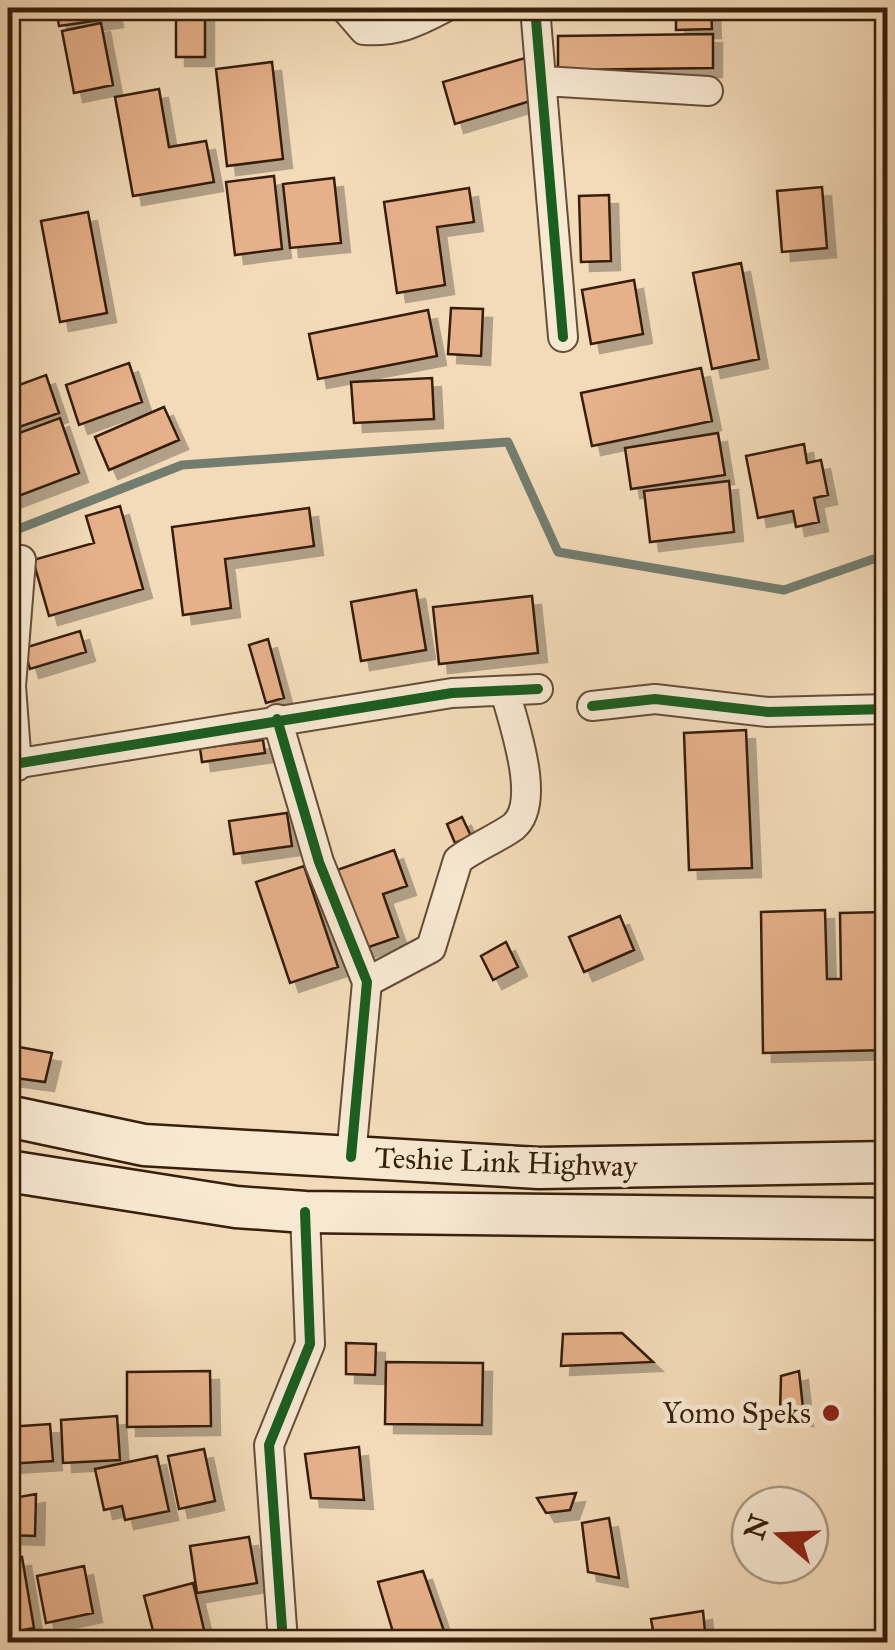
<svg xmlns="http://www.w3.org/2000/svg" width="895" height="1650" font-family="'IM FELL Great Primer',serif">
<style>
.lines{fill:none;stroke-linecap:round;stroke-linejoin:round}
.stream{stroke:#737d6f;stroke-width:9}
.building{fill:#e6b08a;stroke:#361f0b;stroke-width:2.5;filter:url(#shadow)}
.minor-casing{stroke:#654e36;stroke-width:32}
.secondary-casing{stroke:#361f0b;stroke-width:45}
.minor{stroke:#f7e8d2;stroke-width:28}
.secondary{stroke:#f7e8d2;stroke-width:40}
.cycleway-casing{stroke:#f7e8d2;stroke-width:16}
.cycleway{stroke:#1b5e20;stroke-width:10}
.poi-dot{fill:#8f2418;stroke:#f7e8d2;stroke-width:4}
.labels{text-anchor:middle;stroke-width:9;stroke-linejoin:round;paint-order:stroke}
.street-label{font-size:30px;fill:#361f0b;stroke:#f7e8d2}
.poi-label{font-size:30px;fill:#361f0b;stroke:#f7e8d2;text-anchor:end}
</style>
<defs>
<filter id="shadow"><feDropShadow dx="9" dy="9" stdDeviation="0" flood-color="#0004"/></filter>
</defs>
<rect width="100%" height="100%" fill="#f3dbb9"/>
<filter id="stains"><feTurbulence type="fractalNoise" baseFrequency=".002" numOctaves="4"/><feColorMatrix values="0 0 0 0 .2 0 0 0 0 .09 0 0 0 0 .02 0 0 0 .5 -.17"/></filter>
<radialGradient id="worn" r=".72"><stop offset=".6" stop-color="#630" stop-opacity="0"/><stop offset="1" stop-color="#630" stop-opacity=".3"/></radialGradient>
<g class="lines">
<path class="stream" d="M8,533L182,465L508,442L558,552L784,590L888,554"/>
</g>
<path class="building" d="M56,8H112L114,18L59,26Z
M176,8H205V57H176Z
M676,8H711L712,29L676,30Z
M101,23L113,85L74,93L62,31Z
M713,34V68L558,70V36Z
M525,58L537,99L455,124L443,82Z
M272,62L283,159L227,166L216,69Z
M159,89L169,147L206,141L214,182L133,196L115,97Z
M274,176L282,249L235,255L226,182Z
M334,178L341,243L290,248L283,184Z
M822,187L827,248L782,252L777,191Z
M469,188L474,222L437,227L445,285L397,293L384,202Z
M609,195L611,261L581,262L579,196Z
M88,212L107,313L60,322L41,221Z
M741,263L759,359L712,369L693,273Z
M634,280L643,334L591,344L582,290Z
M451,308L483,309L481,356L448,354Z
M428,310L437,356L318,379L309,334Z
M129,363L142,402L79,425L66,385Z
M701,368L712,421L592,446L581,393Z
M46,375L59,413L8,431V389Z
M432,378L434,419L354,423L351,382Z
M164,407L179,440L109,470L95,437Z
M60,418L79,473L8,500V437Z
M718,433L725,475L631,489L625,448Z
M804,444L807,463L821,460L828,495L814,498L819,522L796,527L793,511L758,518L746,456Z
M729,481L734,532L650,542L644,491Z
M120,506L143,589L49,616L33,560L94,543L86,516Z
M309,508L314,546L225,559L231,608L183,615L172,527Z
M416,590L426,650L361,661L351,602Z
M532,596L538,653L439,664L433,607Z
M80,631L86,652L30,669L24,648Z
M268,639L284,698L266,703L249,645Z
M746,730L752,868L689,870L684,733Z
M263,740L265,753L202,762L200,748Z
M287,813L292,846L234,854L229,821Z
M462,817L471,836L455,843L447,824Z
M394,850L407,886L383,894L398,937L363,949L337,870Z
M304,866L338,967L290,983L256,882Z
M825,910L827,979H841L840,913L884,912L887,1050L763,1053L761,912Z
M620,916L634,950L584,972L569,937Z
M506,942L518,967L493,980L481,956Z
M8,1045L52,1053L45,1082L8,1077Z
M622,1333L653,1362L561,1366L563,1334Z
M346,1343L376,1344L375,1375L346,1374Z
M386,1362L483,1363L482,1425L385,1424Z
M210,1371L211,1426L127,1427V1372Z
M799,1371L804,1417L780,1413L781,1376Z
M117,1416L120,1460L63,1463L61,1420Z
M50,1424L53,1461L8,1464V1427Z
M359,1447L364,1500L311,1498L305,1454Z
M204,1449L215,1501L179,1509L168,1456Z
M157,1456L169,1511L125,1520L122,1506L104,1510L95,1469Z
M576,1493L570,1510L546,1513L537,1498Z
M36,1494L35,1536L8,1535V1499Z
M609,1518L619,1578L588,1572L582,1523Z
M249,1537L257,1583L197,1593L190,1546Z
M22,1557L34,1628L8,1633V1559Z
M84,1566L93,1613L46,1623L37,1576Z
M423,1571L444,1631L414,1642H396L378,1582Z
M193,1583L205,1634L156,1642L144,1596Z
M703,1611L706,1642H655L651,1619Z"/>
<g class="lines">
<g class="minor-casing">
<path id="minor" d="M345,8L364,30C396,32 416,23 444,8
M535,8L563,337
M544,81L708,91
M592,706L655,699L768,712L888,709
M277,719L319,862L367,982L351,1157
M8,765L452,693L538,689
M17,766L11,686L21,560
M367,982L431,948L458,860C475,847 496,839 513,827C543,803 513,723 505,691
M283,1642L269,1445L310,1344L305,1212"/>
</g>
<g class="secondary-casing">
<path id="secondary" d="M8,1116L144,1145L539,1168L888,1162
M8,1171L236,1207L305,1212L888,1219"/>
</g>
<use href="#minor" class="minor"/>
<use href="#secondary" class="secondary"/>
<g class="cycleway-casing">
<path id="cycleway" d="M535,8L563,337
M592,706L655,699L768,712L888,709
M277,719L319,862L367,982L351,1157
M8,765L452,693L538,689
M283,1642L269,1445L310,1344L305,1212"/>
</g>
<use href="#cycleway" class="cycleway"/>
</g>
<circle class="poi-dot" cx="831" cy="1413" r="10"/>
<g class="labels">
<g class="street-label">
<text transform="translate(506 1162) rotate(2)" y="10">Teshie Link Highway</text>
</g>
<g class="poi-label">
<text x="811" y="1423">Yomo Speks</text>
</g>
</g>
<rect width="895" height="1650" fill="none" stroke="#f3dbb9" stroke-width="40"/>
<rect x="10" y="10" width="875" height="1630" fill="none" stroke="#361f0b" stroke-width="5"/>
<rect x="20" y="20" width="855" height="1610" fill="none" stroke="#361f0b" stroke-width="2.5"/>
<g transform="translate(780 1535) rotate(289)"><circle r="48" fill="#f7e8d2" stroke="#aa9882" stroke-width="2.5"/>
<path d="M0-8L18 38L0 25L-18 38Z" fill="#8f2418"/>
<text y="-15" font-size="28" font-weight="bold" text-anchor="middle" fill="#361f0b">N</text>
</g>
<rect width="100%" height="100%" filter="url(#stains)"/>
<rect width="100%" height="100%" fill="url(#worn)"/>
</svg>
